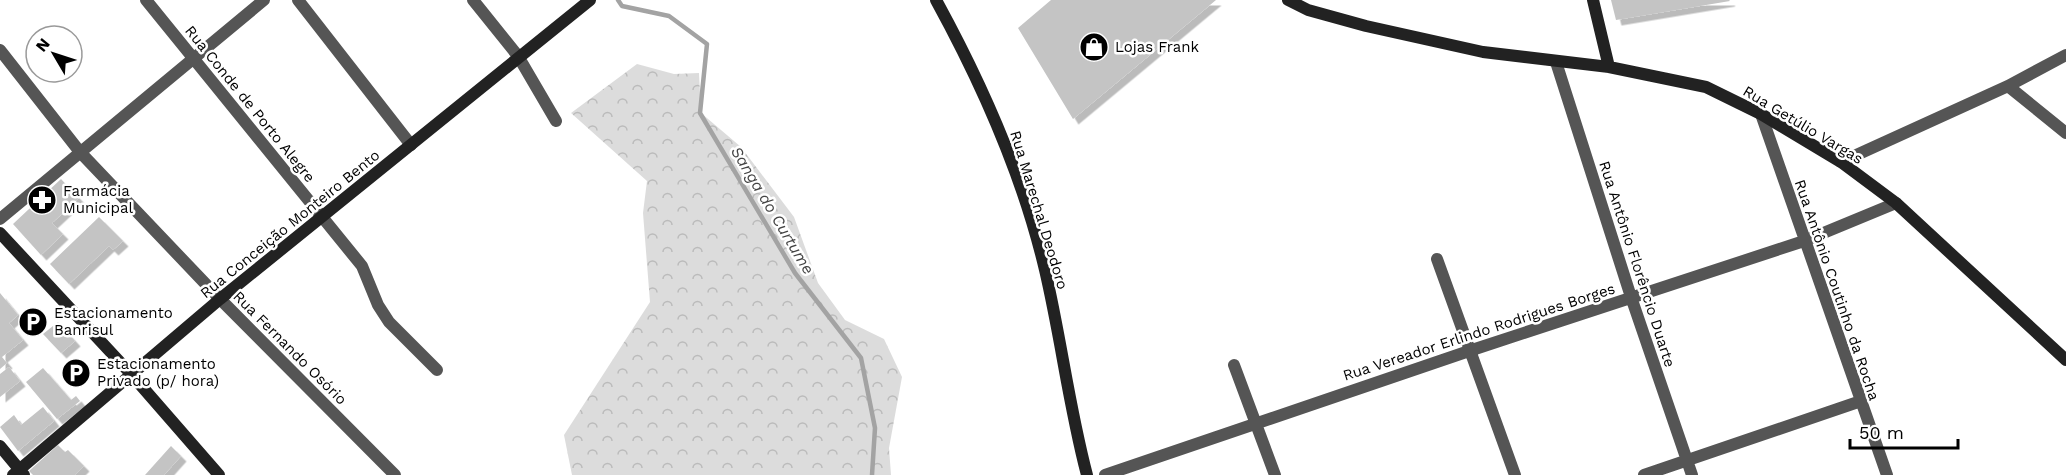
<svg xmlns="http://www.w3.org/2000/svg" width="2066" height="475" font-family="'Work Sans',sans-serif">
<style>
.forest{fill:url(#forest-crowns)}
.lines{fill:none;stroke-linecap:round;stroke-linejoin:round}
.stream{stroke:#a3a3a3;stroke-width:4.5}
.building{fill:#c4c4c4;filter:url(#shadow)}
.street{stroke:#555;stroke-width:12}
.secondary{stroke:#222;stroke-width:12}
.labels{text-anchor:middle;stroke-width:5;stroke-linejoin:round;paint-order:stroke}
.poi-label{font-size:15px;fill:#000;stroke:#fff;text-anchor:start}
.street-label{font-size:15px;fill:#000;stroke:#fff}
.water-label{font-size:16px;font-style:italic;fill:#444;stroke:#fff}
</style>
<defs>
<pattern id="forest-crowns" width="20" height="18" patternUnits="userSpaceOnUse" patternTransform="scale(1.5)"><rect width="20" height="18" fill="#dcdcdc"/><path d="M2 6a3 3 0 1 1 6 0M12 15a3 3 0 1 1 6 0" fill="none" stroke="#bbb"/></pattern>
<filter id="shadow"><feDropShadow dx="5.5" dy="5.5" stdDeviation="0" flood-color="#0004"/></filter>
</defs>
<rect width="100%" height="100%" fill="#fff"/>
<path class="forest" d="M637,64L674,74L699,73L701,113L741,147L794,217L818,283L845,320L884,339L902,377L889,448L891,475H572L564,435L650,302L643,213L647,181L571,113Z"/>
<g class="lines">
<path class="stream" d="M618,0L622,6L669,16L707,44L700,113L795,273L861,358L875,428L872,475"/>
</g>
<path class="building" d="M1051,0H1216L1073,119L1018,28Z
M1611,0H1729L1730,1L1616,20Z
M61,179L79,198L52,223L63,234L41,255L13,224Z
M99,217L123,241L113,250L109,246L69,284L50,264Z
M0,293L18,315L9,323L23,340L2,357L7,363L0,369Z
M58,322L75,341L61,353L43,334Z
M9,367L20,381L0,397V374Z
M43,368L71,400L76,396L80,401L57,419L26,382Z
M43,407L54,421L18,451L0,427L14,415L21,425Z
M58,445L65,452L68,450L84,466L75,475H33L29,471Z
M171,446L181,456L164,475H145Z"/>
<g class="lines">
<path class="street" d="M146,0L362,266L378,305L389,322L437,370
M298,0L411,145
M473,0L518,56L556,121
M0,50L80,152L220,299L395,475
M1556,62L1631,297L1692,475
M2008,86L2066,133
M1761,114L1887,475
M1841,162L2008,86L2066,55
M0,219L264,0
M1437,259L1515,475
M1234,365L1275,475
M1105,475L1472,350L1804,241L1896,203
M1644,475L1861,401"/>
<path class="secondary" d="M936,0C982,84 1023,176 1045,270C1061,338 1069,407 1087,475
M1288,0L1308,10L1366,26L1483,52L1609,67L1706,87L1761,114L1841,162L1896,203L2066,360
M1593,0L1609,67
M0,233L131,374L219,475
M0,446L24,475
M13,475L220,299L590,0"/>
</g>
<defs>
<g id="shop-disc" transform="scale(1.5)"><circle r="9.5" fill="#000" stroke="#fff"/><path d="M-5-2.5h2.3a2.7 3.5 0 0 1 5.4 0H5L5.5 6h-11ZM-1.5-2.5h3a1.5 2.3 0 0 0-3 0Z" fill="#fff"/></g>
<g id="pharmacy-disc" transform="scale(1.5)"><circle r="9.5" fill="#000" stroke="#fff"/><path d="M-2-6h4v4h4v4h-4v4h-4v-4h-4v-4h4Z" fill="#fff"/></g>
<g id="parking-disc" transform="scale(1.5)"><circle r="9.5" fill="#000" stroke="#fff"/><path d="M-3.5-5.5H1a3.5 3.5 0 0 1 0 7H-1V5.5H-3.5ZM-1-3.4V-.6H.8a1.4 1.4 0 0 0 0-2.8Z" fill="#fff"/></g>
</defs>
<g fill-rule="evenodd">
<use href="#shop-disc" x="1094" y="47"/>
<use href="#pharmacy-disc" x="42" y="200"/>
<use href="#parking-disc" x="33" y="322"/>
<use href="#parking-disc" x="76" y="373"/>
</g>
<g class="labels">
<g class="poi-label">
<text x="1115" y="52">Lojas Frank</text>
<text x="63" y="196">Farmácia<tspan x="63" dy="17">Municipal</tspan></text>
<text x="54" y="318">Estacionamento<tspan x="54" dy="17">Banrisul</tspan></text>
<text x="97" y="369">Estacionamento<tspan x="97" dy="17">Privado (p/ hora)</tspan></text>
</g>
<g class="street-label">
<text transform="translate(250 104) rotate(51)" y="5">Rua Conde de Porto Alegre</text>
<text transform="translate(1803 125) rotate(31)" y="5">Rua Getúlio Vargas</text>
<text transform="translate(1039 210) rotate(73)" y="5">Rua Marechal Deodoro</text>
<text transform="translate(290 224) rotate(-39)" y="5">Rua Conceição Monteiro Bento</text>
<text transform="translate(1637 264) rotate(72)" y="5">Rua Antônio Florêncio Duarte</text>
<text transform="translate(1837 290) rotate(71)" y="5">Rua Antônio Coutinho da Rocha</text>
<text transform="translate(1479 332) rotate(-18)" y="5">Rua Vereador Erlindo Rodrigues Borges</text>
<text transform="translate(290 348) rotate(45)" y="5">Rua Fernando Osório</text>
</g>
<g class="water-label">
<text transform="translate(773 210) rotate(59)" y="6">Sanga do Curtume</text>
</g>
</g>
<g transform="translate(54 54) rotate(309)"><circle r="28" fill="#ffffff" stroke="#999999" stroke-width="1.5"/>
<path d="M0-4.5L10 22L0 15L-10 22Z" fill="#000000"/>
<text y="-9" font-size="16" font-weight="bold" text-anchor="middle" fill="#000000">N</text>
</g>
<path d="M1850 439v9h108v-9" fill="none" stroke="#000000" stroke-width="3"/>
<text x="1859" y="439" font-size="18" fill="#000000" stroke="#ffffff" stroke-width="4.5" paint-order="stroke">50 m</text>
</svg>
